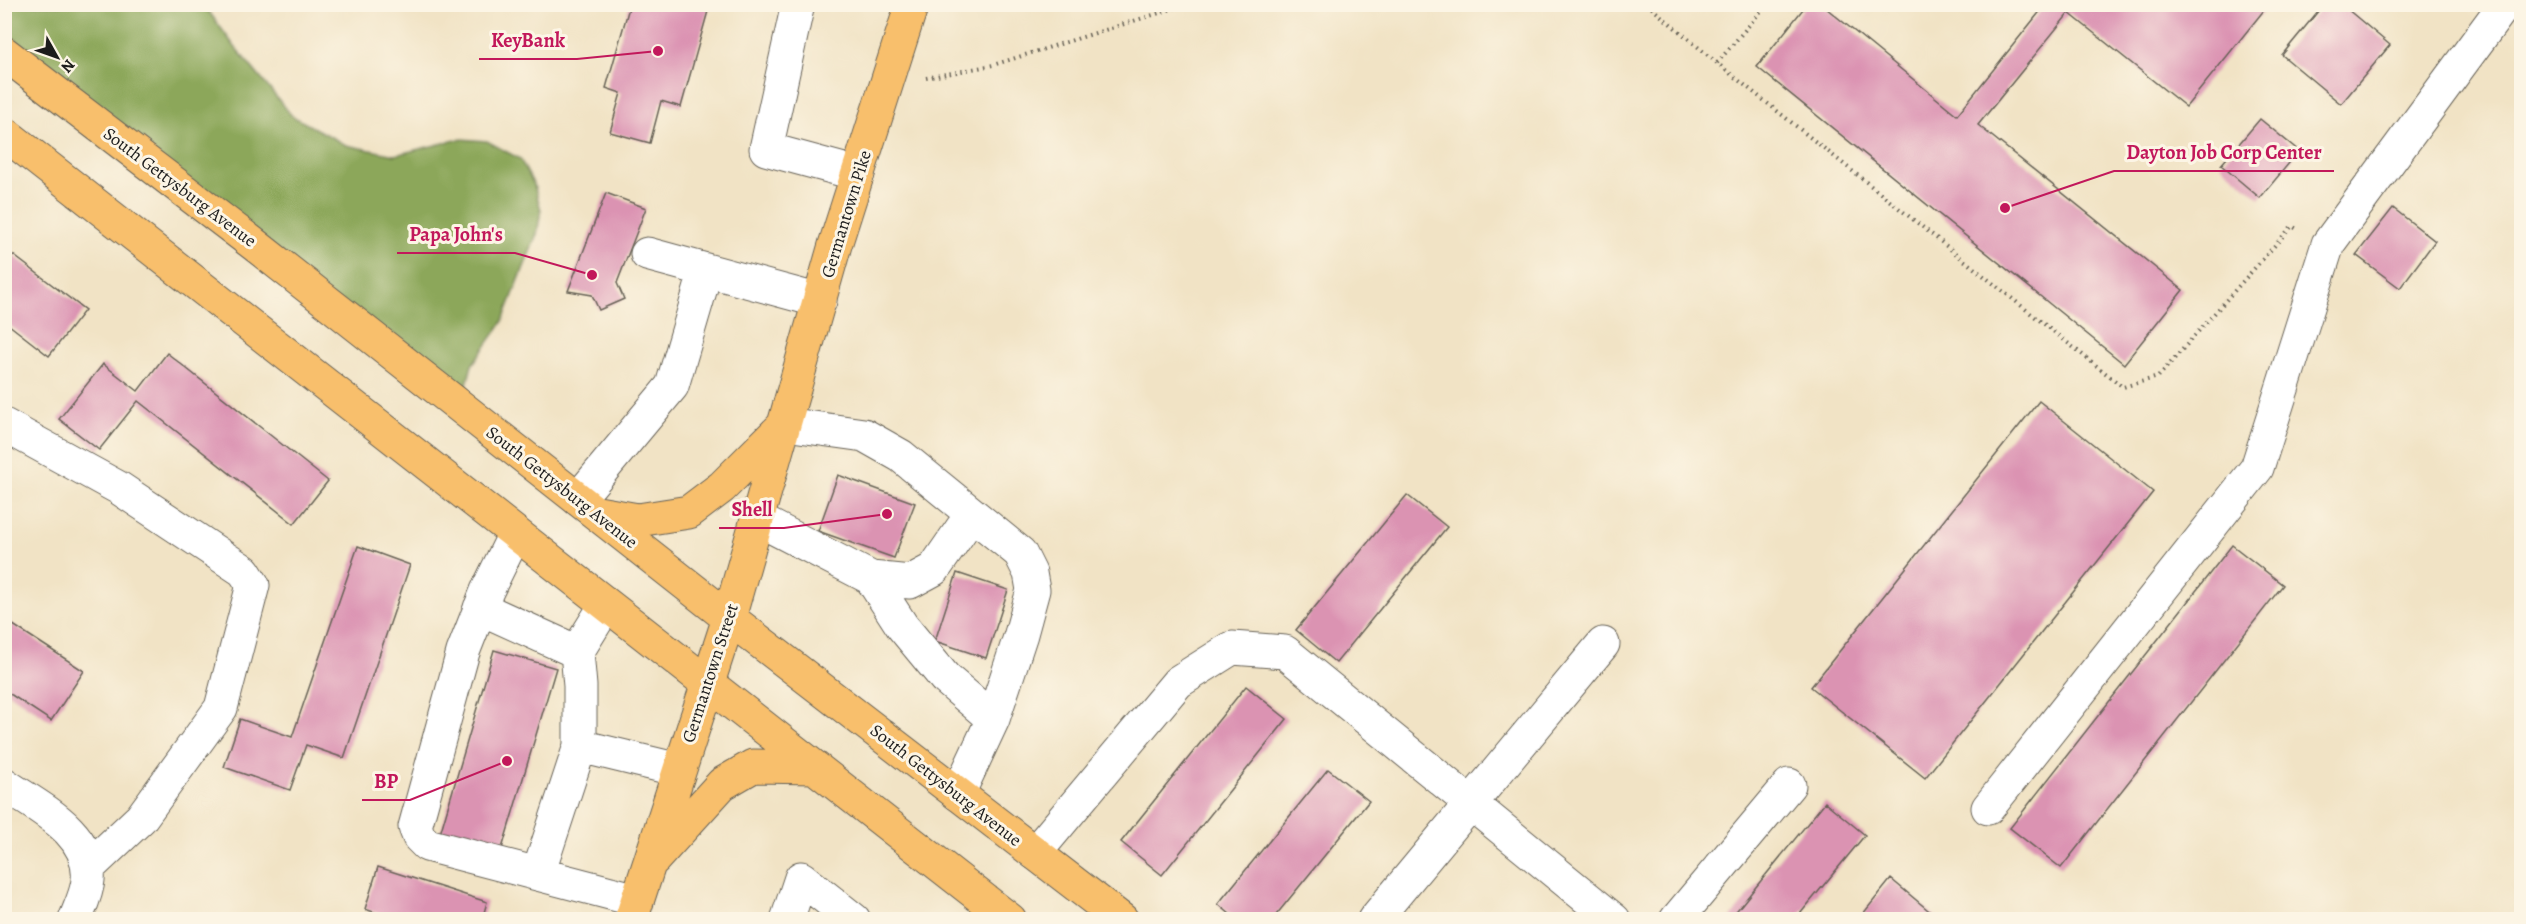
<svg xmlns="http://www.w3.org/2000/svg" width="2526" height="924" font-family="Alegreya,serif">
<style>
.forest{fill:#8ca75a;stroke:#54623b;stroke-width:1.5}
.building{fill:#db93b2}
.lines{fill:none;stroke-linecap:round;stroke-linejoin:round}
.minor-casing{stroke:#676257;stroke-width:35}
.major-casing{stroke:#676257;stroke-width:35}
.path{stroke:#676257;stroke-width:4;stroke-dasharray:1.5 4.5;stroke-linecap:butt}
.minor{stroke:#fff;stroke-width:33}
.major{stroke:#f8bf6c;stroke-width:33}
.labels{text-anchor:middle;stroke-width:6;stroke-linejoin:round;paint-order:stroke}
.street-label{font-size:18px;fill:#1c1c1c;stroke:#fcf5e5}
.leader{fill:none;stroke:#c2185b;stroke-width:2}
.callout-dot{fill:#c2185b;stroke:#fcf5e5;stroke-width:2}
.callout-label{font-size:20px;text-anchor:middle;font-weight:bold;fill:#c2185b;stroke:#fcf5e5;stroke-width:6;stroke-linejoin:round;paint-order:stroke}
</style>
<rect width="100%" height="100%" fill="#fcf5e5"/>
<filter id="ink" filterUnits="userSpaceOnUse"><feTurbulence type="fractalNoise" baseFrequency=".0167" numOctaves="2"/><feDisplacementMap in="SourceGraphic" scale="12" xChannelSelector="R" yChannelSelector="G"/><feConvolveMatrix kernelMatrix="1 2 1 2 8 2 1 2 1" color-interpolation-filters="sRGB"/></filter>
<filter id="wash" filterUnits="userSpaceOnUse"><feTurbulence type="fractalNoise" baseFrequency=".008" numOctaves="4" result="noise"/><feDisplacementMap in="SourceGraphic" scale="24" xChannelSelector="R" yChannelSelector="G"/><feGaussianBlur stdDeviation="1.35" result="paint"/><feColorMatrix in="noise" values="0 0 0 0 0 0 0 0 0 0 0 0 0 0 0 0 0 1.4 0 .05"/><feComposite in="paint" operator="in"/></filter>
<g filter="url(#wash)">
<rect width="100%" height="100%" fill="#f1e3c5"/>
<path class="forest" d="M4,5H204L235,47L292,116L346,145L395,155L460,139L487,141L520,159L534,185L541,210L537,234L502,323L472,365L461,407L5,52Z"/>
<g id="blocks">
<path class="building" d="M630,4H710L681,107L661,101L650,143L610,132L621,93L606,88Z
M1807,4H1821L1957,115L2046,4H2269L2186,107L2069,13L1978,125L2183,290L2124,364L1757,67Z
M2324,4H2341L2390,45L2341,104L2282,55Z
M2260,119L2299,151L2260,198L2221,165Z
M606,193L646,208L617,283L624,299L599,310L592,295L568,291Z
M2393,208L2435,241L2400,288L2356,255Z
M4,248L85,310L49,356L4,321Z
M167,353L328,481L294,524L138,401L99,450L59,419L103,364L138,391Z
M2039,401L2153,492L1925,778L1811,687Z
M838,475L915,503L894,558L818,531Z
M1407,495L1447,527L1336,663L1296,630Z
M2232,545L2283,585L2061,868L2010,828Z
M358,546L410,565L344,758L306,745L290,790L224,767L240,719L292,737Z
M957,573L1008,590L986,658L935,641Z
M4,619L84,671L51,721L4,690Z
M494,650L556,668L501,852L440,834Z
M1246,686L1287,719L1162,875L1121,842Z
M1328,769L1369,801L1272,920H1237L1218,904Z
M1825,802L1865,835L1795,920H1729Z
M378,867L487,902L482,920H396L365,909Z
M1891,879L1940,920H1858Z"/>
</g>
</g>
<g filter="url(#ink)">
<use href="#blocks" fill-opacity="0" stroke="#676257" stroke-width="1.5"/>
<g class="lines">
<g class="minor-casing">
<path id="minor" d="M798,4L766,149L858,174
M647,254L820,301
M785,424L864,435L901,456L1020,553L1030,573L1033,590L1021,634L993,719L958,794
M4,425L119,488L244,571L253,585L221,708L141,818L88,868
M578,499L672,386L706,270
M757,519L871,578L910,582L934,569L972,514
M515,534L487,591L463,652L415,827L419,837L427,845L637,900
M871,578L902,626L945,678L993,719
M480,608L577,652
M580,746V686L577,652L606,605
M4,784C37,807 93,832 88,880C87,893 80,907 75,920
M1988,808L2257,468L2328,244L2505,4
M1035,853L1178,682L1232,648L1285,652L1614,920
M538,874L580,746L679,770
M787,920L801,878L854,920
M1374,920L1603,644
M1676,920L1789,785"/>
</g>
<g class="major-casing">
<path id="major" d="M4,53L255,245L729,618L1122,920
M4,133L1010,920
M598,513L638,520L689,512L722,487L784,425
M654,859L722,784L753,766L814,767
M631,920L729,618L835,245L912,4"/>
</g>
<path class="path" d="M1647,4L1717,63L2123,387L2158,377L2292,226L2297,229
M1717,63L1767,4
M926,78L993,65L1188,4"/>
<use href="#minor" class="minor"/>
<use href="#major" class="major"/>
</g>
</g>
<g class="labels">
<g class="street-label">
<text transform="translate(180 187) rotate(37)" y="6">South Gettysburg Avenue</text>
<text transform="translate(846 214) rotate(-73)" y="6">Germantown Pike</text>
<text transform="translate(562 487) rotate(38)" y="6">South Gettysburg Avenue</text>
<text transform="translate(710 673) rotate(-72)" y="6">Germantown Street</text>
<text transform="translate(946 785) rotate(38)" y="6">South Gettysburg Avenue</text>
</g>
</g>
<path class="leader" d="M658 51L577 59H479M2005 208L2114 171H2334M592 275L515 253H397M887 514L784 528H719M507 761L410 800H362"/>
<g class="callout-dot">
<circle cx="658" cy="51" r="6"/>
<circle cx="2005" cy="208" r="6"/>
<circle cx="592" cy="275" r="6"/>
<circle cx="887" cy="514" r="6"/>
<circle cx="507" cy="761" r="6"/>
</g>
<g class="callout-label">
<text x="528" y="47">KeyBank</text>
<text x="2224" y="159">Dayton Job Corp Center</text>
<text x="456" y="241">Papa John's</text>
<text x="752" y="516">Shell</text>
<text x="386" y="788">BP</text>
</g>
<rect width="2526" height="924" fill="none" stroke="#fcf5e5" stroke-width="24"/>
<g transform="translate(57 57) rotate(130)" stroke="#fcf5e5" stroke-width="4.5" paint-order="stroke">
<path d="M0-4.5L10 22L0 15L-10 22Z" fill="#1c1c1c"/>
<text y="-9" font-size="16" font-weight="bold" text-anchor="middle" fill="#1c1c1c">N</text>
</g>
</svg>
